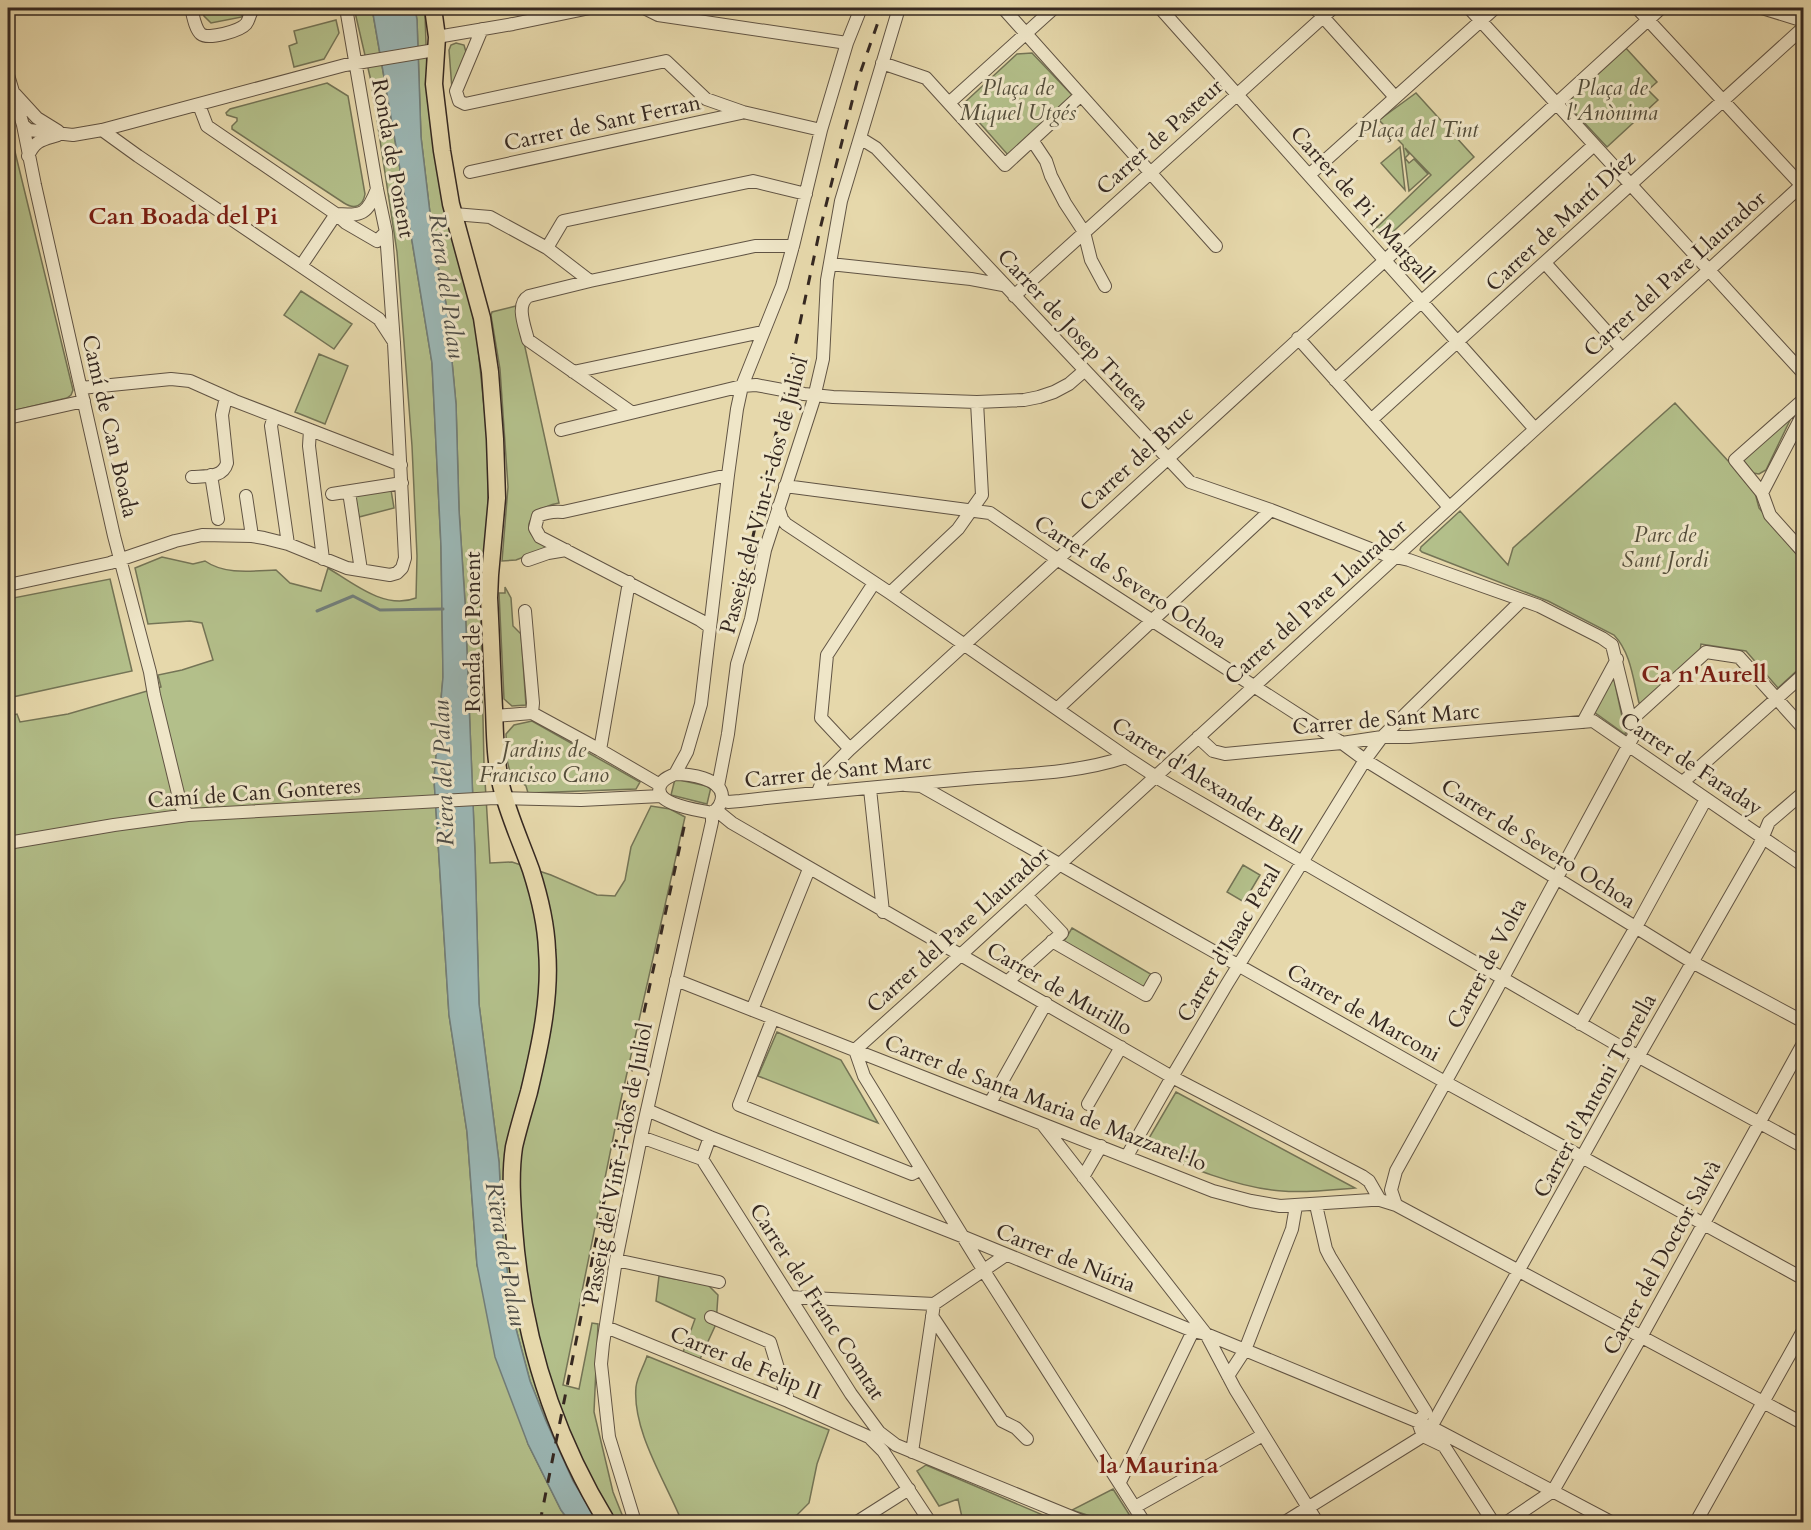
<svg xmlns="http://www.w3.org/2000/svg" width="1811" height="1530" font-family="Cardo,serif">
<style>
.green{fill:#b3bf8a;stroke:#747456;stroke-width:1.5}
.water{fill:#9bb7b5;stroke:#727e7a;stroke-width:1.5}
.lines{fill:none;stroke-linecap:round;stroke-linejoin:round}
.stream{stroke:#727e7a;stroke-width:3}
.minor-casing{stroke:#615444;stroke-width:14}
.major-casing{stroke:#352821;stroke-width:19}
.minor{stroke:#efe6c8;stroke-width:12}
.major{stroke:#e6d8ab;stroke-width:16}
.rail{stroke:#352821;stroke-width:3;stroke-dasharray:10 10;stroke-linecap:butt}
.labels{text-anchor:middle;stroke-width:6;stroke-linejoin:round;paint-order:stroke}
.park-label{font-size:22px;font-style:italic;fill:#544e3b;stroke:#efe6c8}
.street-label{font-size:22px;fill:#352821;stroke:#efe6c8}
.neighbourhood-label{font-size:24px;font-weight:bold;fill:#7a1f14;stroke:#efe6c8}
.water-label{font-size:24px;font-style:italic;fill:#4e4c46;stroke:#efe6c8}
</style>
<rect width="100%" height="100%" fill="#e6d8ab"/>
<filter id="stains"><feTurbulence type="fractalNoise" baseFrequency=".00333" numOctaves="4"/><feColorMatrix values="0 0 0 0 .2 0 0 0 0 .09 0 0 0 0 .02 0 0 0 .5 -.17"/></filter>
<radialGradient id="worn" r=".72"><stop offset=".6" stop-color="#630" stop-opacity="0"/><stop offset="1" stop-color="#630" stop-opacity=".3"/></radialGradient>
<path class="green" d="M202,8H242V17L211,23L204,16Z
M354,8H372L404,192L432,363L441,546L443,677L434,779L449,1015L467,1132L477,1265L528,1444L561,1510L570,1522H8V716L17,714L20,722L68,714L161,687L158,675L182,670L213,660L202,623L190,621L148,624L135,568L162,557L193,564L205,561C225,575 252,571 276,570L290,583L321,591L328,568C354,584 385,610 416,598L417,556L412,446L397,252L371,81Z
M415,8H423L425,15L427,72L442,186L476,329L488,445V532L480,581L484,764L490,863L512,862L551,875L597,895L615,896L625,880L631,847L651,806L670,809L685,817L620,1104L563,1385L579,1389L592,1323L598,1324L594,1412L613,1492L625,1522H598L573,1481L546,1421L530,1381L515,1325L503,1241L499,1162L479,1004L475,853L465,602L459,510L456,404L447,308L434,247L421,137L417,20Z
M336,20L339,33L324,59L294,67L289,46L297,43L294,31Z
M456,43L464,45L466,52L452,89L449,50L451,45Z
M1624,46L1657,82L1648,90L1658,100L1607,147L1564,101Z
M1032,53L1072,95L1008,155L963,104L1017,54Z
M327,83L348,96L365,194C363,206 355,210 344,203L232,129V126L237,121V118L227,115L226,113L230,109Z
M1416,93L1474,157L1384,240L1373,231L1431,175L1405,148L1409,154L1405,158L1409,163L1414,159L1428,174L1409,191L1403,145L1379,120Z
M8,123L73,390L71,395L67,398L8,412Z
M1400,147L1405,190L1381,163Z
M301,291L352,324L334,349L284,315Z
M516,306L559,503C542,505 515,523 537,540C541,543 546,545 550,547L516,560L502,561L508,487L500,369L491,315L492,312Z
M319,354L348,366L325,424L295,412Z
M1675,403L1751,486L1755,493L1759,508L1803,562V665L1778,688L1746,651L1701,644L1700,651L1643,704L1639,703C1633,679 1631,653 1614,635L1548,601L1422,552L1420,550L1421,547L1460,511L1508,565L1513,548Z
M1793,414L1766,470L1759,474L1753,473L1743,460Z
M391,490L394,508L359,517L355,495Z
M110,579L132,671L8,698V599Z
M505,587L511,598L513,626L521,634L526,705L512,706L504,699L499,593H505Z
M1613,675L1626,735L1594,712Z
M532,721L640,782L636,789L528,793L526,786L517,779L512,780L507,760L506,734L514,725Z
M675,779L711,787L707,804L671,795Z
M1243,865L1260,875L1244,902L1227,892Z
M1072,928L1154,976L1145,991L1063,943Z
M777,1032L841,1060L878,1123L758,1076Z
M1176,1092L1355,1188C1331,1190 1306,1193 1282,1191C1237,1188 1186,1166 1145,1148V1145Z
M659,1276L708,1285L718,1295L716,1324L699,1361L682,1355L695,1319L656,1301Z
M647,1356L829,1430L817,1464L809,1503L797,1515L783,1522H682C666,1482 632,1431 636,1387C637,1377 644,1366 647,1356Z
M926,1465L1043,1515L1031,1522H963L958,1499L939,1506L917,1471Z
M1113,1489L1134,1522H1108L1072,1510Z"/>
<path class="water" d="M372,8H415L417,20L421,137L434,247L447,308L456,404L459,510L465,602L475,853L479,1004L499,1162L503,1241L515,1325L530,1381L546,1421L573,1481L598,1522H570L561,1510L528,1444L495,1357L477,1265L467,1132L449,1015L434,779L443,677L441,546L432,363L404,192Z"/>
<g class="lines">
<path class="stream" d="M317,611L353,596L380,610L443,609"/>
<g class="minor-casing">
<path id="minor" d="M191,8C193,15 195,29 201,34C208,40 240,31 246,24C250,19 249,13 254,8
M644,8L658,15L847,43
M1003,8L1216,246
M1160,8L1535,429
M1315,8L1395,97
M1469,8L1804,374
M1637,8L1804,188
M1762,8L1804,21
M482,29L456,91L459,101L465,104L666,61L706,99L743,112L821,130
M437,37L513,24L590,8
M882,63L926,78L1005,165L1081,95
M8,75L23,125L35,185L114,536L150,672L154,695L181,806L188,815
M15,94L37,118L58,131
M949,103L1054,8
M199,105L207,126L336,214L346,223L377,241L386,232
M23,125L29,130L73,135L102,130L345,65L435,50
M102,130L138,156L379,319L394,342
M860,138L876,148L1190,482L1271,510L1386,555L1409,560L1539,606L1602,638L1612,645L1634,735L1492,998L1396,1171L1391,1190L1396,1205
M1032,140L1046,161L1051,176L1065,203L1084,232L1091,260L1105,286
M28,156C35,140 42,140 58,135
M470,172L741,113
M1309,175L1495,8
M336,214C362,216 367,215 377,189
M454,214L490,217L547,248L590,281
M547,248L563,221L753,181L806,194
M1545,263L1622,349
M830,264L971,279L1003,285
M301,266L336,214
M1014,296L1333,8
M1298,338L1449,507
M573,372L762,332
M1335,380L1594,145
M81,388L171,379L190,381L235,401L401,465
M1804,399L1735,460L1762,493L1804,412
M631,412L528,340C525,327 515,304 529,296L590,281L755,246H793
M274,416L271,426L288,544
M8,418L84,401
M1371,420L1804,27
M310,430L309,446L323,559
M561,430L742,386L756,385L804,394L833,397L977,402L1024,400L1039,397L1054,392L1069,384L1084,371
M211,475L218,519
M192,477C206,476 223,478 227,463L222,415L226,397
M785,486L990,513L1057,559L1342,743L1365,760L1692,962L1804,1022
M349,492L361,570
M1762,493L1770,515L1804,553
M332,494L402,483
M246,496L252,536
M778,507L782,519L786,524L890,593L1126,757L1161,780L1621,1047L1804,1147
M528,560L548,553L566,550
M8,585L110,563L175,541L202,535L252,536L264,538L288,544L347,568L390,575L397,573L402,568L405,558L394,343L386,232L377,189L346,8
M890,593L958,529L982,495L977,402
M525,611L533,703L532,713
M710,627L700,620L540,537L535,528L538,516C547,512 553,511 563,512L728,475
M1057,709L1271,510
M495,716L532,713L600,750L660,785
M1631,720L1706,652L1739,657L1804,729
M1583,722L1617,659
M1198,737L1213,751L1225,754L1342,743L1382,737H1409L1593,721L1804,866
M850,749L821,718L827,655L874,583
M600,750L629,582
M675,774L687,752L701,704L728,475L737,409L742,386L782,286L793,246L821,130L847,43L861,8
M675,774C689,774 721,778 722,796C722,803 718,809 712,813C700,810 653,805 660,786C662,779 669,777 675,774Z
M1683,782L1804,674
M905,785L921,786L1445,1082L1804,1279
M718,786L728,734L737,664L751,619L765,550L813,402L823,359L827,280L841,201L899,8
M870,789L883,912
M818,792L825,774L850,749L1661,8
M722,799L728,802L740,801C819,792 898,785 977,778C1027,774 1078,773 1126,757
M716,810L732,823L1172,1077L1362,1176L1369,1181L1380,1200
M8,843L114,825L188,815L495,798L581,800L661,796
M1052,941L1146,995L1155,979
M676,980L1213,1191L1251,1201L1280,1206L1371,1200H1380L1396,1205L1804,1424
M1008,981L1062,933L1026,895
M752,1010L809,869
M773,1018L739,1105L912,1174L921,1169
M1580,1024L1636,927L1706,799
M990,1103L1046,1003
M1088,1104L1121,1047
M647,1110L710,1137L964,1237L1193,1331L1206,1334L1245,1350L1431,1427L1611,1522
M1043,1125L1206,1334L1235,1389L1317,1522
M641,1137L702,1159L851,1394L879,1432L896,1445L1084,1522
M1127,1156L1172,1077L1227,984L1365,760L1382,737L1521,601
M702,1159L710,1137
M1083,1177L1101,1146
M1316,1205L1326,1249L1330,1257L1426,1412L1418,1422L1423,1436L1444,1446L1493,1522
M616,1260L719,1282
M790,1297L934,1304
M932,1316L1002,1421L1016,1428L1027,1439
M711,1317L770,1342L788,1401
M606,1327L788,1401L869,1437L883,1451L930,1522
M1228,1376L1245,1350L1292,1229L1296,1206
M912,1452L934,1304L1006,1255
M1120,1482L1193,1331
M1135,1507L1263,1435
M635,1522L609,1437L601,1364L603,1344L616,1260L641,1137L712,822V813
M857,1522L909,1489
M1144,1522L984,1271L864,1076L855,1050L954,961L1804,183
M1285,1522L1423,1436L1431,1427L1638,1057L1759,846L1769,822L1804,792
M1507,1522L1553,1491L1641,1337L1804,1042
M1696,1522L1804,1329"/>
</g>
<g class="major-casing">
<path id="major" d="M433,8L437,37L434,84L442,151L451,204L482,318L490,372L495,439L497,498L490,575L489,598C491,635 492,672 494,708C495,734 495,759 501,785C508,814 521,842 531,870C539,895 546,923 547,950C551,997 540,1046 529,1092C524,1110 518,1129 514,1147C510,1174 512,1202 514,1229C522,1334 552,1432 607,1522"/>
</g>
<use href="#minor" class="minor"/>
<use href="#major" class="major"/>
<path class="rail" d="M735,617L787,384L820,229L857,82L883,8
M540,1522L614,1151L686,818"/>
</g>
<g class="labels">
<g class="park-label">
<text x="1018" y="95">Plaça de<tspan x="1018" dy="25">Miquel Utgés</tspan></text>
<text x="1612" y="95">Plaça de<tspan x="1612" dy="25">l'Anònima</tspan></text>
<text x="1418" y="137">Plaça del Tint</text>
<text x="1665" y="542">Parc de<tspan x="1665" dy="25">Sant Jordi</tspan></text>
<text x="544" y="757">Jardins de<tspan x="544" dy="25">Francisco Cano</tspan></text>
</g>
<g class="street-label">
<text transform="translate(602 122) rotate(-12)" y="8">Carrer de Sant Ferran</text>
<text transform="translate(1159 136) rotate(-42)" y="8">Carrer de Pasteur</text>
<text transform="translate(394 158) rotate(80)" y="8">Ronda de Ponent</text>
<text transform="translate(1363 204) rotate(48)" y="8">Carrer de Pi i Margall</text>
<text transform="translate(1560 220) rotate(-43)" y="8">Carrer de Martí Díez</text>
<text transform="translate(1674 273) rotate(-42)" y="8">Carrer del Pare Llaurador</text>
<text transform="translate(1074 329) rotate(47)" y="8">Carrer de Josep Trueta</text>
<text transform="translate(111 426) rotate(77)" y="8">Camí de Can Boada</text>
<text transform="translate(1136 458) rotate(-42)" y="8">Carrer del Bruc</text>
<text transform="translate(763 495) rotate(-75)" y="8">Passeig del Vint-i-dos de Juliol</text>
<text transform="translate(1131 581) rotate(33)" y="8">Carrer de Severo Ochoa</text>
<text transform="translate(1315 601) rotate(-42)" y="8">Carrer del Pare Llaurador</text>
<text transform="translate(472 632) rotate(-90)" y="8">Ronda de Ponent</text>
<text transform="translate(1386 718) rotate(-5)" y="8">Carrer de Sant Marc</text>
<text transform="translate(1692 763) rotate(34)" y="8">Carrer de Faraday</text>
<text transform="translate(838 770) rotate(-6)" y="8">Carrer de Sant Marc</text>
<text transform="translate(1207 780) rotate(32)" y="8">Carrer d'Alexander Bell</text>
<text transform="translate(254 792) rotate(-4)" y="8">Camí de Can Gonteres</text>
<text transform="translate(1539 843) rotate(32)" y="8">Carrer de Severo Ochoa</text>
<text transform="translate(957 929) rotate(-42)" y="8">Carrer del Pare Llaurador</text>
<text transform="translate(1228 943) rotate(-59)" y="8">Carrer d'Isaac Peral</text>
<text transform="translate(1486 963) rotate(-62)" y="8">Carrer de Volta</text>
<text transform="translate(1060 988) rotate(30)" y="8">Carrer de Murillo</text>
<text transform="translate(1364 1012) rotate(30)" y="8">Carrer de Marconi</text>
<text transform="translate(1594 1095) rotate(-61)" y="8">Carrer d'Antoni Torrella</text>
<text transform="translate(1046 1102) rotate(21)" y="8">Carrer de Santa Maria de Mazzarel·lo</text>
<text transform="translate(617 1163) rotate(-79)" y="8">Passeig del Vint-i-dos de Juliol</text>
<text transform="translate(1066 1257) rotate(22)" y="8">Carrer de Núria</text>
<text transform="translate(1661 1257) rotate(-61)" y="8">Carrer del Doctor Salvà</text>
<text transform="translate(818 1301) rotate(57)" y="8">Carrer del Franc Comtat</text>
<text transform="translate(746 1362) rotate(22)" y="8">Carrer de Felip II</text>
</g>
<g class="neighbourhood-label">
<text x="183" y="224">Can Boada del Pi</text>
<text x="1704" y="682">Ca n'Aurell</text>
<text x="1159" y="1473">la Maurina</text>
</g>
<g class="water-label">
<text transform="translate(447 286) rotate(82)" y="8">Riera del Palau</text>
<text transform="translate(443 773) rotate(-92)" y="8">Riera del Palau</text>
<text transform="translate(506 1254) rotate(80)" y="8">Riera del Palau</text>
</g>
</g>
<rect width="1811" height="1530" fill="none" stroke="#e6d8ab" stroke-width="30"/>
<rect x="9" y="9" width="1793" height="1512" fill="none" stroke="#352821" stroke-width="3"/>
<rect x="15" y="15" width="1781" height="1500" fill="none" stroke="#352821" stroke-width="1.5"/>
<rect width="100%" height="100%" filter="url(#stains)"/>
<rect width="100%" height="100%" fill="url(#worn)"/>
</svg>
